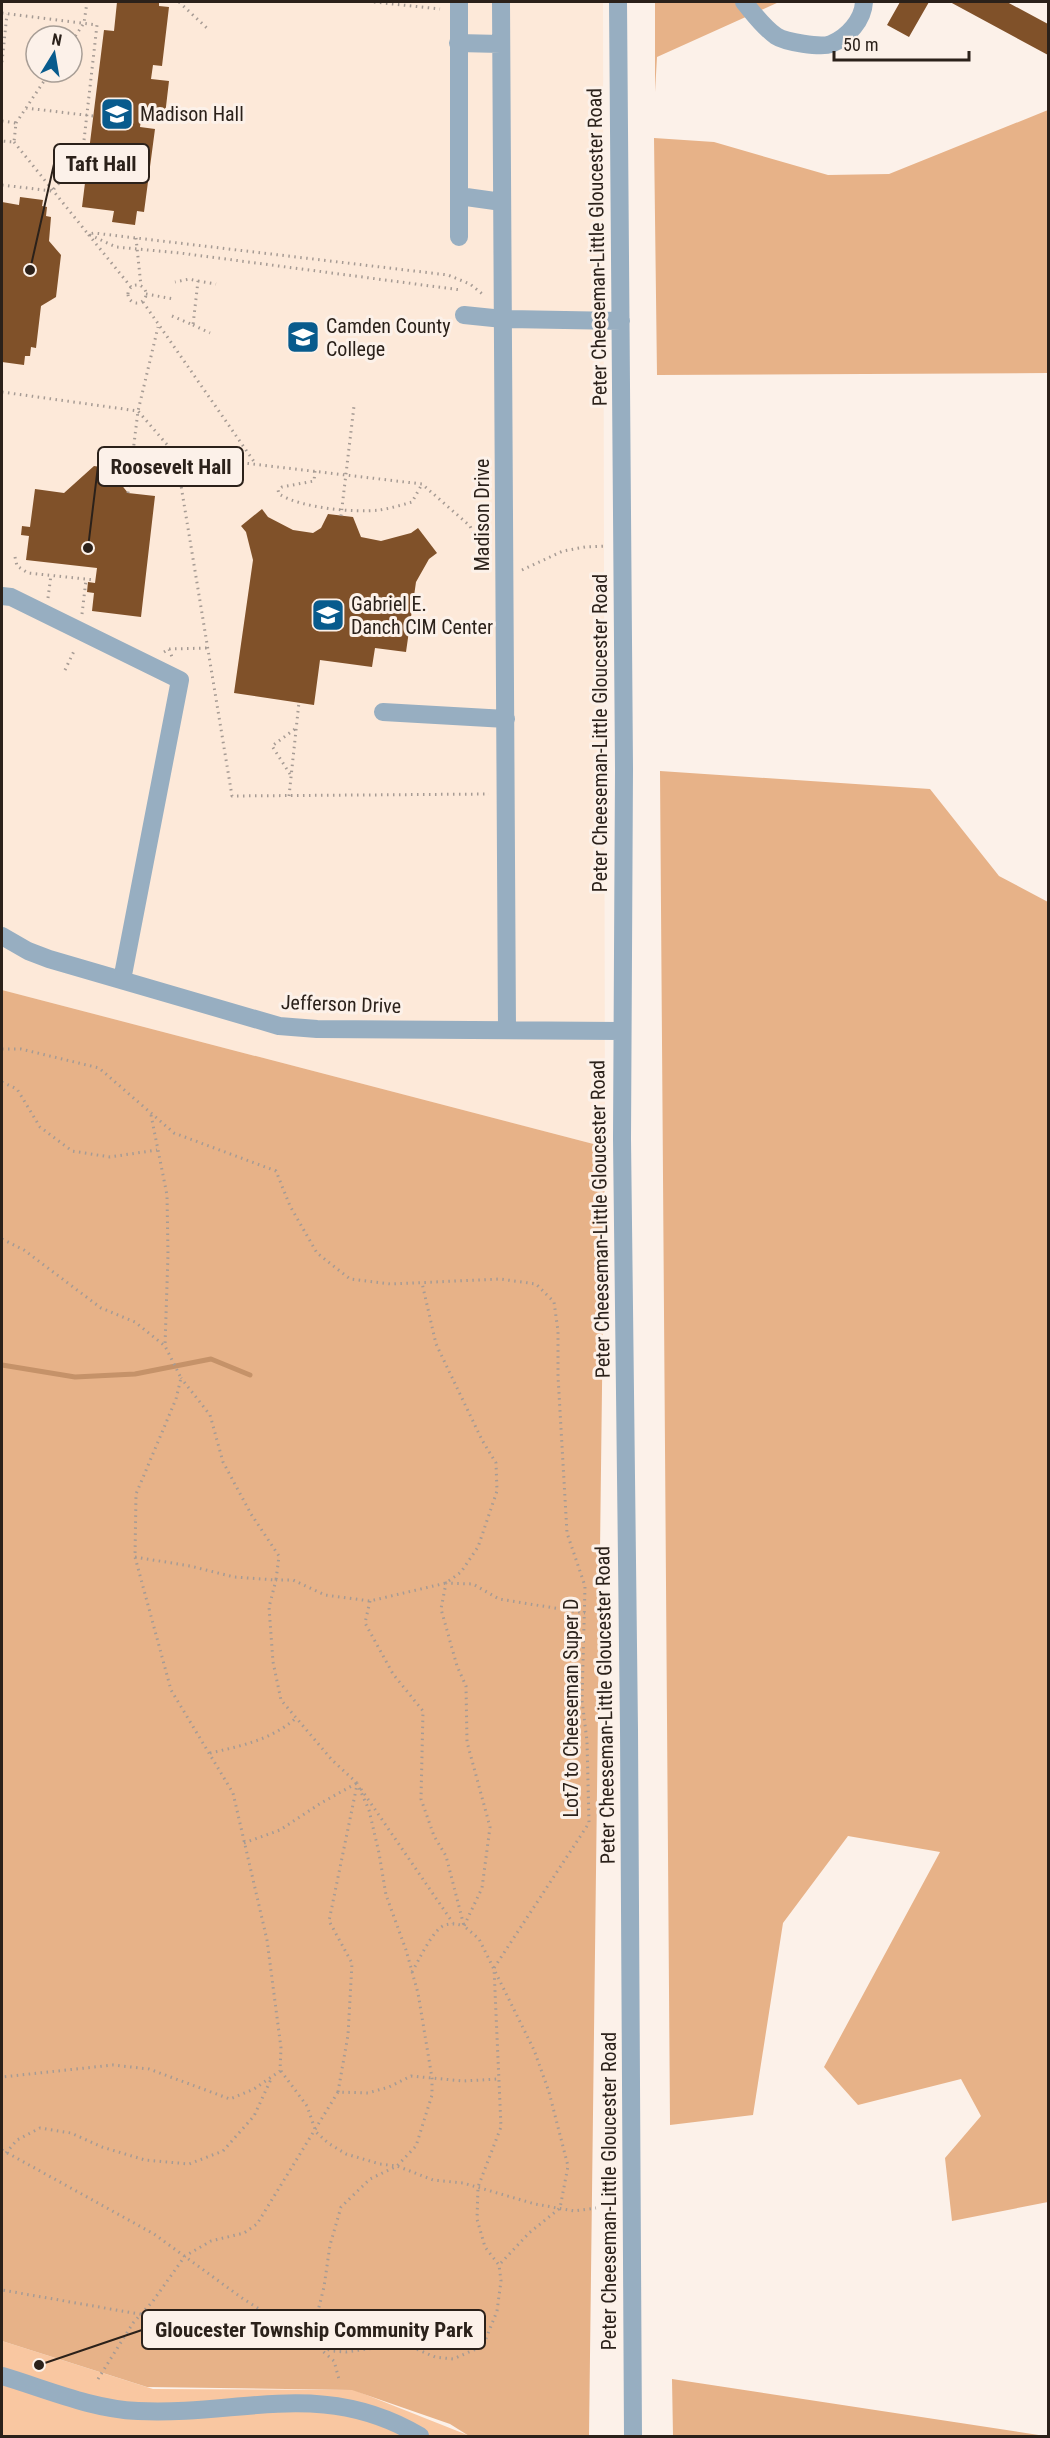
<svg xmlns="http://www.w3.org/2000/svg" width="1050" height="2438" font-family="'Roboto Condensed',sans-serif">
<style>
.built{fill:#fde9d9;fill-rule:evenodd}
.green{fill:#f9c7a1}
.forest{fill:#e7b288}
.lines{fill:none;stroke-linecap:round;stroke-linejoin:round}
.stream{stroke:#c59269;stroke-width:5}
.building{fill:#805129}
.path{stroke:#a69b94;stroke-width:3;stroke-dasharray:1.5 4.5;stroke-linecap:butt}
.minor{stroke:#97aec1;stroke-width:18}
.labels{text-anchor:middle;stroke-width:6;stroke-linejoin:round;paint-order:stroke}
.poi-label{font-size:20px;fill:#2b211a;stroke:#fcf1e9;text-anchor:start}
.street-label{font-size:20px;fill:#2b211a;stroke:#fcf1e9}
.leader{fill:none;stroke:#2b211a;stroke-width:2}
.callout-dot{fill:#2b211a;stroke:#fcf1e9;stroke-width:2}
.callout{fill:#fcf1e9;stroke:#2b211a;stroke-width:2}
.callout-label{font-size:21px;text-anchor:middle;font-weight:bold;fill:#2b211a}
</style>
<rect width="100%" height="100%" fill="#fcf1e9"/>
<path class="built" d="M2,2H603L605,1147L2,990ZM36,36H72V72H36Z"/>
<path class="green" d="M2,2341L153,2389L354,2390L470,2436H2Z"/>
<path class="forest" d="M655,2H779L657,57L655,92Z
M1048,110V373L657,375L654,138L714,142L828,175L889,174Z
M660,771L930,789L999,876L1048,902V2202L952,2221L945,2158L981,2116L961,2079L858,2105L824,2067L940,1852L848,1836L783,1923L753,2115L670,2125Z
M2,990L605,1147L589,2436H469L450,2424L352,2390L147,2387L2,2341Z
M672,2379L1045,2436H673Z"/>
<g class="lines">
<path class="stream" d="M2,1365L75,1377L135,1374L211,1359L250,1375"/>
</g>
<path class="building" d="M117,2H159V6L169,7L162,66L153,65L151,79L169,81L165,115L142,112L140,127L155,129L144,212L137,211L135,225L112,222L114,211L82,207L104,30L114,31Z
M900,2H929L909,37L887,25Z
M950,2H1007L1048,24V55Z
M20,197L43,200L42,206L47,207L46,216L51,217L49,241L61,255L56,297L41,306L36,348L31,347L30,356H25L24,365L2,362V202L19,205Z
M94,466L108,468L128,493L155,496L141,617L92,611L94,593L87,592L88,582L95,583L97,568L26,560L29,536L21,535L22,526L30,527L35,489L64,493Z
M262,509L268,517L293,530L313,533L321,528L328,514L353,517L361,537L381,541L411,533L418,528L437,553L429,559L416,582L406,652L375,648L372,667L320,660L314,705L234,693L253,560L246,532L241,526Z"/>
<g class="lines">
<path class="path" d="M179,2L208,29
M374,2L440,9
M2,13L97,25L82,158L52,191
M72,41L84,23L87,2
M2,62L7,14
M26,108L93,116
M2,121L16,123L14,142L2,141
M16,123L50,72
M14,142L88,234L116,247L180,253L461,290
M2,185L52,191
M136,238L141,286
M198,281L216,284
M128 294a9 9 0 1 1 18 0a9 9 0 1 1-18 0Z
M131,287L88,234L94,233L448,275L470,284L485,296
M146,294L174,299
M143,302L255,463
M172,316L193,325L198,281L189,279L175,282
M193,325L210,333
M2,392L138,411L176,455L232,796L489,794
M176,455L422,484L470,526L486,562
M315,471L314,481L282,487L278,490L279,494C301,508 354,513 380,510C391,508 402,505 412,502L422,484
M128,493L138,411L158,327
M341,516L354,406
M15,557L17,566L28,573L95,580
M522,570L563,551L585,547L606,546
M48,598L51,575
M82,614L86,580
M169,649L208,648
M164,652L169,649L172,657
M65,670L75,649
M290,774L272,746L295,729
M289,796L299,702
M2,1049H21L99,1068L174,1133L276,1171L290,1206L317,1253L350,1279L391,1284L500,1279L536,1284L554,1302L558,1331V1376L567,1533L585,1586L582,1700L587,1741L589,1823L494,1968L501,2127L478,2187L477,2219L485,2247L499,2265L501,2281L497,2311L483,2346L453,2359L435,2357L414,2348H374L346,2352L332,2351L316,2345L2,2290
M2,1082L17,1089L40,1127L72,1151L110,1157L157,1150
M151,1115L167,1195L168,1254L165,1346
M2,1239L24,1250L101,1308L135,1322L165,1346L181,1378L176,1399L136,1494L135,1557L171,1690L233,1793L267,1940L281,2048L280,2071L254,2089L230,2099L149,2069L113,2065L2,2077
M135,1557L190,1566L234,1577L276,1580L279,1556L251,1514L223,1462L210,1415L181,1378
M370,1601L365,1623L393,1674L423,1711L421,1799L434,1836L446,1856L464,1926L479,1939L534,2050L549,2092L568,2166L560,2208L529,2233L499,2265
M210,1753C241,1746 271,1740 296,1718
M357,1783L332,1760L281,1700L273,1662L269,1607L276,1580H293L325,1595L370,1601L446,1583L461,1572L478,1547L497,1491L496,1463L482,1440L436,1344L422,1283
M361,1789L453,1923
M244,1843L280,1830L321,1803L357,1783
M412,1972C419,1960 433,1929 445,1925C452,1923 457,1924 464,1926L482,1888L490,1827L467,1742L466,1686L457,1666L441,1609L446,1583L473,1584L499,1599L585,1613
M281,2071L307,2106L316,2132L328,2143L346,2154L380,2164L397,2166L433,2180L463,2183L535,2204L574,2211L596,2208
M338,2092L348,2035L352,1963L329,1921L357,1785
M2,2150L154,2234L242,2298L316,2345L317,2315L324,2287L330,2245L341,2207L370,2179L397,2166L416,2146L432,2095V2078L418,1993L406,1950L386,1895L379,1853L369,1810L357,1783
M6,2153L17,2140L40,2128L71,2133L102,2147L145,2160L189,2164L223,2151L254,2116L272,2077
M319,2348L334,2361L339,2379
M98,2379L133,2323L153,2301L185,2256L211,2241L244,2233L257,2224L338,2092L368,2093L389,2087L411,2076L463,2081L498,2079"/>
<path class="minor" d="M459,2V237
M501,2L507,1029
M618,2L624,769L622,1139L629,1730L633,2436
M744,2C754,14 763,27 776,36C785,42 821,48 831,44C848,37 863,20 864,2
M458,43L501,44
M459,196L502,202
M464,315L503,319L621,321
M2,596L11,597L180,680L122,980
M383,712L506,719
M2,936L28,951L49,959L279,1026L317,1029L621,1031
M2,2376C46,2389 91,2409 138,2411C241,2416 323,2378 420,2436"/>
</g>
<defs>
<g id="university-square" transform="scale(1.725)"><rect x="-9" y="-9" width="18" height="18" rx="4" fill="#085b8d" stroke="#fcf1e9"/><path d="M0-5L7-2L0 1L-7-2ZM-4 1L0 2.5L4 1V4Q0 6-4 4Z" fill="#fff"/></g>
</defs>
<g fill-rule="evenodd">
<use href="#university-square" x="117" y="114"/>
<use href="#university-square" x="303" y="337"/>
<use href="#university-square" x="328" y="615"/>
</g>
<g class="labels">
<g class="poi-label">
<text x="140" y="121">Madison Hall</text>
<text x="326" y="333">Camden County<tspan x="326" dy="23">College</tspan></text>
<text x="351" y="611">Gabriel E.<tspan x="351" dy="23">Danch CIM Center</tspan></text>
</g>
<g class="street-label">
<text transform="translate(597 247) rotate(-91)" y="7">Peter Cheeseman-Little Gloucester Road</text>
<text transform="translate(482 515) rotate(-90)" y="7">Madison Drive</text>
<text transform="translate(600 733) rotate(-90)" y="7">Peter Cheeseman-Little Gloucester Road</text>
<text transform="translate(341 1004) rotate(2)" y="7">Jefferson Drive</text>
<text transform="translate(600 1219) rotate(-91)" y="7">Peter Cheeseman-Little Gloucester Road</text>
<text transform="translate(605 1705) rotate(-91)" y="7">Peter Cheeseman-Little Gloucester Road</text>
<text transform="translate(571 1708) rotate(-90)" y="7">Lot7 to Cheeseman Super D</text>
<text transform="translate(609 2191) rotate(-90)" y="7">Peter Cheeseman-Little Gloucester Road</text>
</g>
</g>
<path class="leader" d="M30 270L54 164M88 548L98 466M39 2365L142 2330"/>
<g class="callout-dot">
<circle cx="30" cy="270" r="6"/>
<circle cx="88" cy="548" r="6"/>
<circle cx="39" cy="2365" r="6"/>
</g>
<g class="callout">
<rect x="54" y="144" width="95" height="39" rx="6"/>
<rect x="98" y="447" width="145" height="39" rx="6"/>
<rect x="142" y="2310" width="343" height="39" rx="6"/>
</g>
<g class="callout-label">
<text x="101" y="171">Taft Hall</text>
<text x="171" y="474">Roosevelt Hall</text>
<text x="314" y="2337">Gloucester Township Community Park</text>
</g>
<rect width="1050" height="2438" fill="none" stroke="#2b211a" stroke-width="6"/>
<g transform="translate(54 54) rotate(11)"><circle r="28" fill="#fcf1e9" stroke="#a89e96" stroke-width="1.5"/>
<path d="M0-4.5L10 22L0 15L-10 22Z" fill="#085b8d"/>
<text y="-9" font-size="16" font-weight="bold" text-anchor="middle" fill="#2b211a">N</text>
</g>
<path d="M834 51v9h135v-9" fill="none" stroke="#2b211a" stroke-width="3"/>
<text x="843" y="51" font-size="18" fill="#2b211a" stroke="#fcf1e9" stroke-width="4.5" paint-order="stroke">50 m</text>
</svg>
